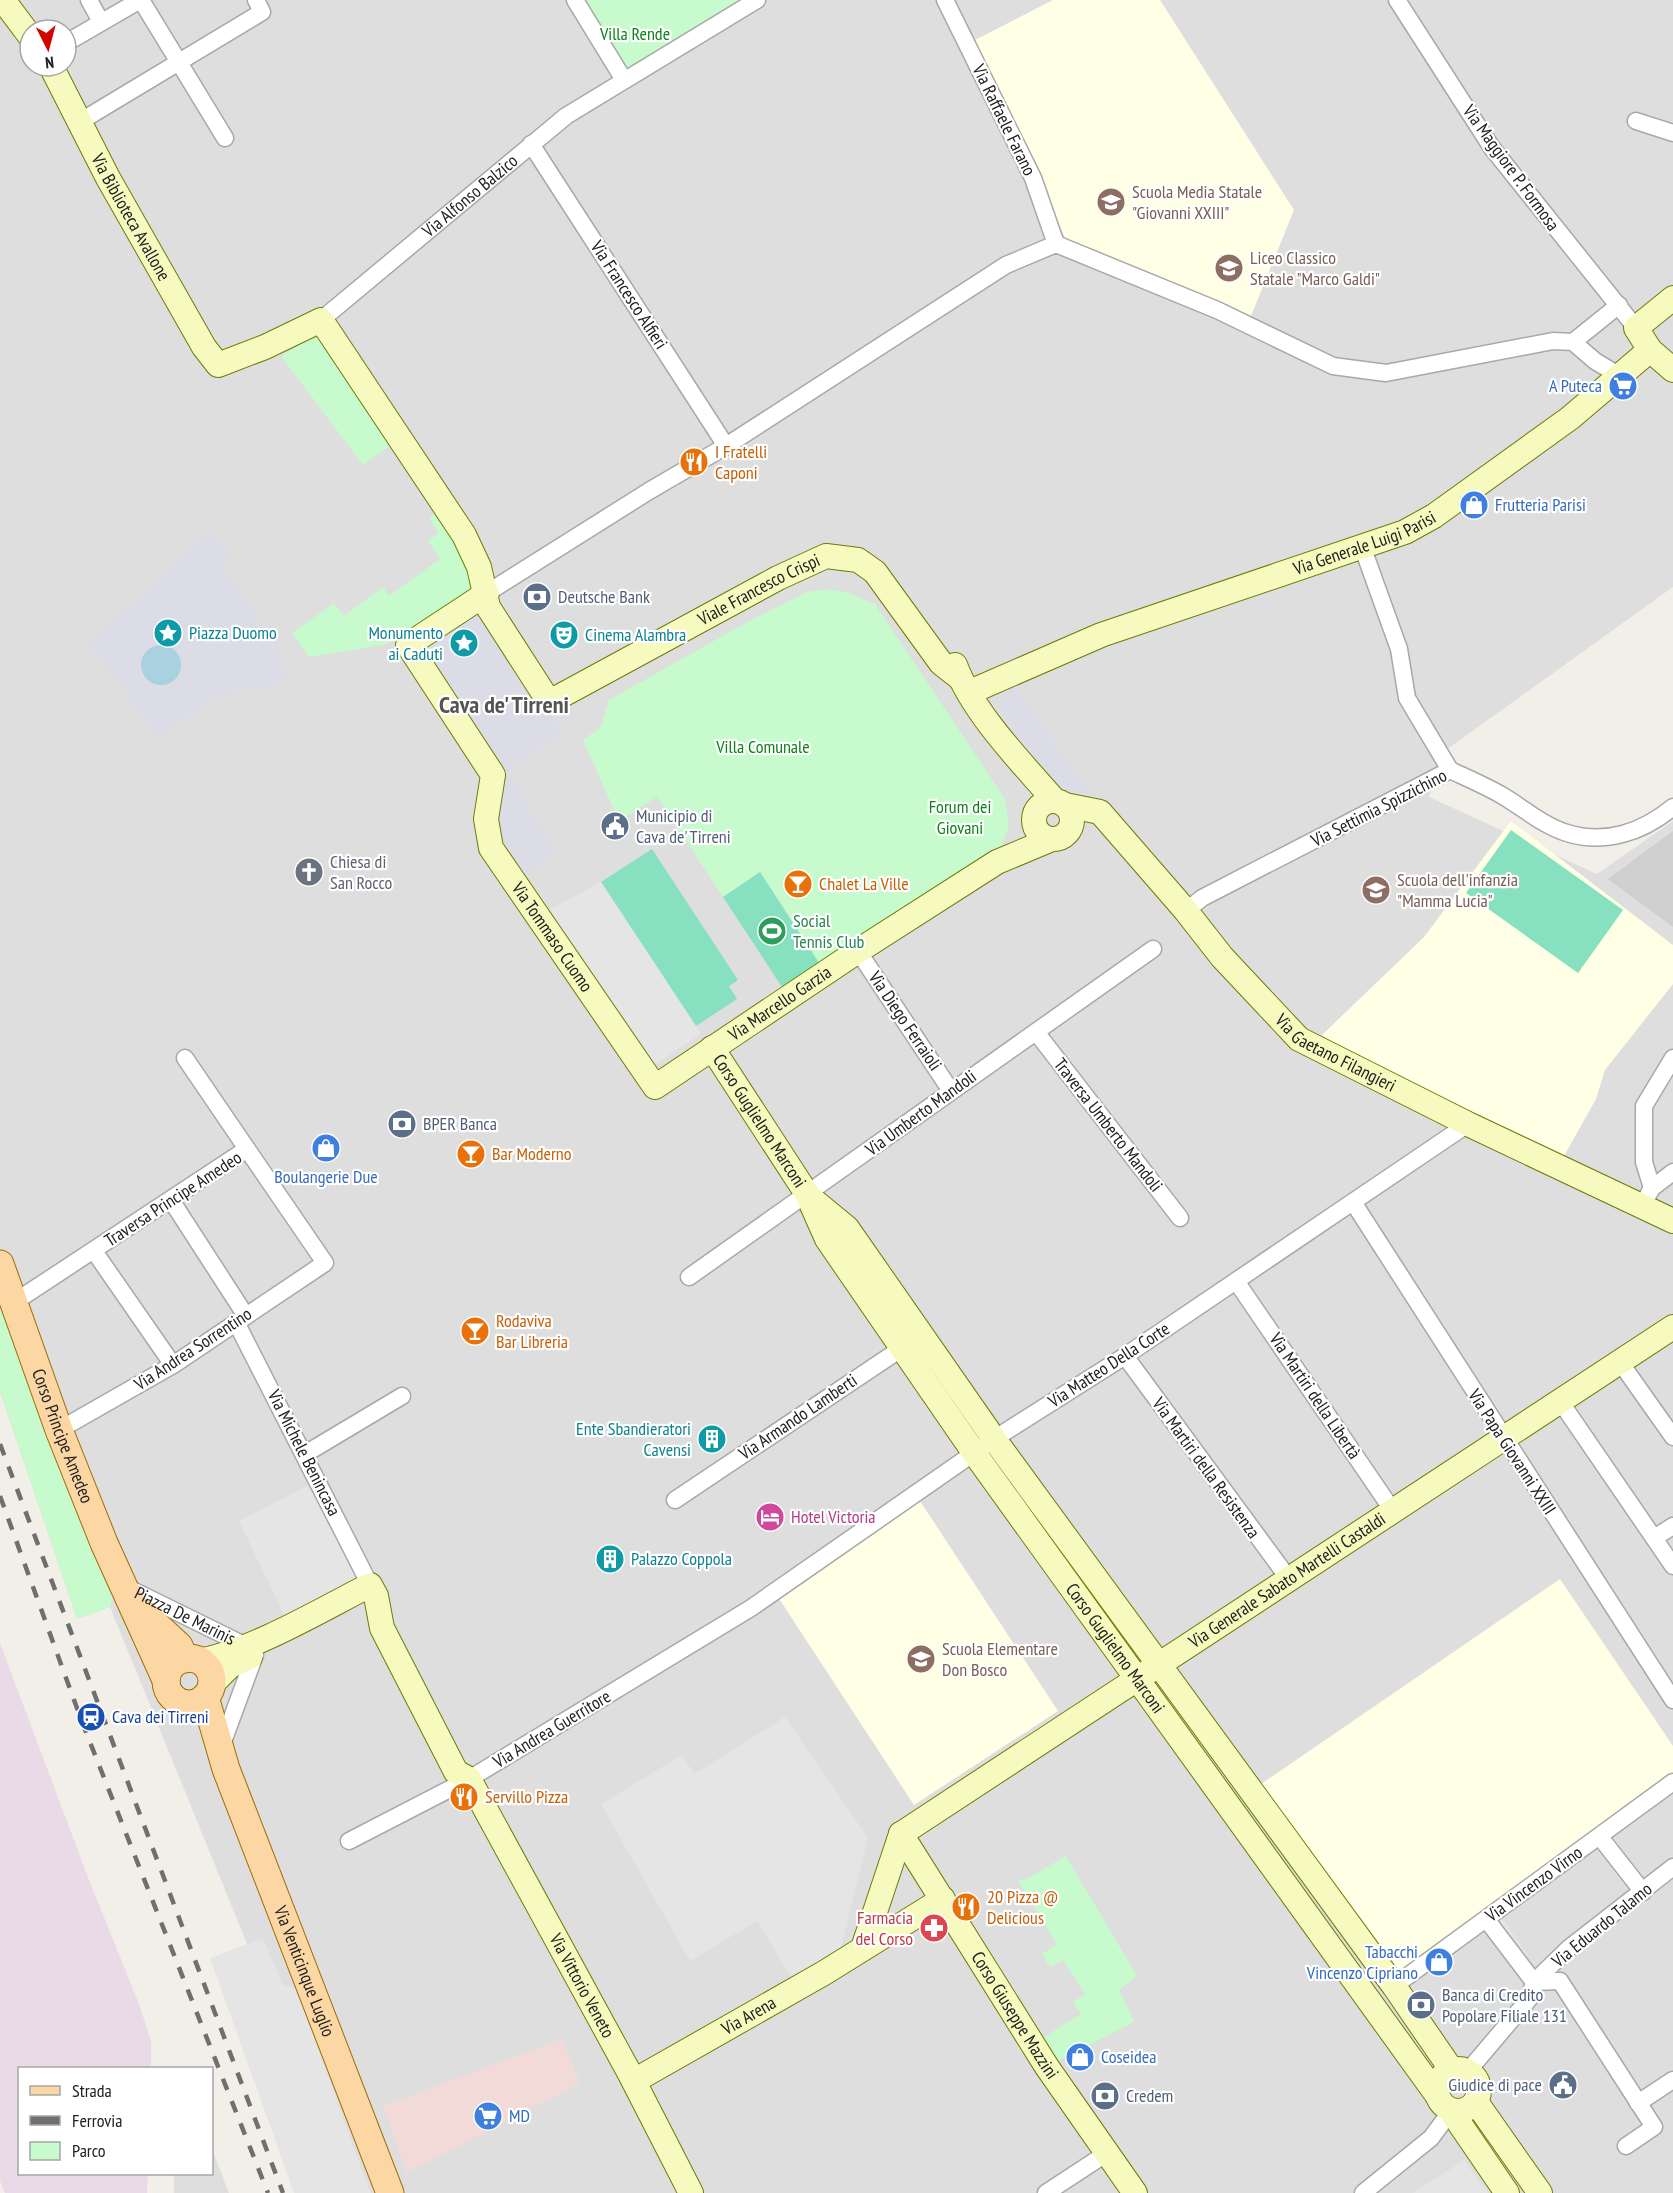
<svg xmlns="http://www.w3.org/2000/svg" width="1673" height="2193" font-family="'PT Sans Narrow',sans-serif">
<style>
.residential{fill:#dfdede;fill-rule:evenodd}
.commercial{fill:#f2dad8}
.industrial{fill:#eadae7}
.education{fill:#feffe4}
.religious{fill:#cfcfcf}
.park{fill:#c7facc}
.pitch{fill:#87e0bf}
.parking{fill:#e5e5e5}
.plaza{fill:#dcdce7}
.water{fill:#a9d1df}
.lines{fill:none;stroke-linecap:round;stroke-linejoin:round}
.street-casing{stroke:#a8a8a8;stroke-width:19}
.secondary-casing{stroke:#6c7c05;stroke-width:26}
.primary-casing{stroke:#9e6d00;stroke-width:29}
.street{stroke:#fff;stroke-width:16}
.secondary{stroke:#f6fabe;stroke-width:24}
.primary{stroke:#fcd7a3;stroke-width:27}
.rail{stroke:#6f6f6f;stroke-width:4.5;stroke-dasharray:12 12;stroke-linecap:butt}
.labels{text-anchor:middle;stroke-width:4.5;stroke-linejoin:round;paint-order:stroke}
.park-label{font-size:18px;fill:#0c8318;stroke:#fff}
.street-label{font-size:18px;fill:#212121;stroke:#fff}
.education-label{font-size:18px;fill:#785e54;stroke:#fff;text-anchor:start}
.shop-label{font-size:18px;fill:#366cbe;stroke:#fff;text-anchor:start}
.food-label{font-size:18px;fill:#c56008;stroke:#fff;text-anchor:start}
.service-label{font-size:18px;fill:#4e5e75;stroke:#fff;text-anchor:start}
.culture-label{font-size:18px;fill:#0d838f;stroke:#fff;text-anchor:start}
.worship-label{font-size:18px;fill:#5b616d;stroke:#fff;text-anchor:start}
.leisure-label{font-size:18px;fill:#27864d;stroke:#fff;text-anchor:start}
.hotel-label{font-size:18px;fill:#b23c85;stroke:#fff;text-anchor:start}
.transit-label{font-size:18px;fill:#164399;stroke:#fff;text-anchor:start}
.health-label{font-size:18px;fill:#be3a42;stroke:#fff;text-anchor:end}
.district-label{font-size:24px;font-weight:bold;fill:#545454;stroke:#fff}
</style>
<rect width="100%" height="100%" fill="#f1efe8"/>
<path class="residential" d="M0,0H1673V587L1443,752L1429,797L1597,874L1673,821V2193H370L357,2157L267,1993L110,1607L77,1619L0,1392ZM30,30H66V66H30Z
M212,2149L229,2193H174V2174H212Z"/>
<path class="commercial" d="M562,2039L580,2083L407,2173L383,2106Z"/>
<path class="industrial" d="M0,1643L89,1880L139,2004L151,2041V2068H20V2174H148L147,2193H5L0,2181Z"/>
<path class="education" d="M1053,0H1160L1294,210L1251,316L1067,242L975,40Z
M1511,821L1673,945V984L1605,1070L1596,1099L1564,1156L1340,1048L1322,1035L1424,937Z
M920,1501L1058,1711L914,1805L776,1594Z
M1560,1579L1673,1746V1782L1394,1986L1251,1791Z"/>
<path class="religious" d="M1673,831V927L1608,879Z"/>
<path class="park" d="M575,0H757L624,80Z
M320,333L395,442L363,465L281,356Z
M440,510L477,585L384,645L309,657L292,633L334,603L344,616L383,587L389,596L440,559L428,541L439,533L429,518Z
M827,589L849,593L875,604L1005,799L1009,825L1001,849L821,966L760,872L723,897L657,797L619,821L583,740L601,727L609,700L751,620L807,592Z
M0,1289L114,1596L110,1607L77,1619L0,1391Z
M1066,1856L1137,1976L1119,1990L1134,2022L1056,2062L1044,2037L1081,2014L1073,2002L1085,1994L1063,1960L1050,1967L1042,1954L1057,1944L1017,1879L1025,1880Z"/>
<path class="pitch" d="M1511,830L1623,910L1578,973L1466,893Z
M652,849L738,980L729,986L737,999L696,1026L601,882Z
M760,872L821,966L784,990L723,897Z"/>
<path class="parking" d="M601,882L701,1034L651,1067L543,913Z
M319,1480L370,1585L289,1625L239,1521Z
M785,1717L868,1838L841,1948L793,1981L757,1921L690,1961L601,1804L682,1755L694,1774Z
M1499,1914L1528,1955L1523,1959L1494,1919Z
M263,1938L282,1984L297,1989L370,2193H294L210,1958Z
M1464,2160L1488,2193H1413Z"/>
<path class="plaza" d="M211,532L232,560L222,567L277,643L286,682L218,695L158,738L89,643Z
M482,608L563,734L500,773L423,647Z
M1014,686L1091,794L1058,792L1000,710L1002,695Z
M493,775L513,779L555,853L514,882L491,848Z"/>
<path class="water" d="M141 665a20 20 0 1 1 40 0a20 20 0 1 1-40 0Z"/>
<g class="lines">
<g class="street-casing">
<g id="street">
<path d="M89,0L101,22"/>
<path d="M141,0L225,138"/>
<path d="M575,0L624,80"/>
<path d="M945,0L1033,178L1056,244"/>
<path d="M1397,0L1492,148L1636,328"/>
<path d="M66,43L140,0"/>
<path d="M81,121L262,12L256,0"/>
<path d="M1636,121L1673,133"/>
<path d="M531,144L726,446"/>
<path id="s1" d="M321,320L566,116L757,0"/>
<path d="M1573,342L1619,305"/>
<path d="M1362,546L1399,649L1407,698L1450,770"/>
<path d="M487,593L649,491L726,446L1006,265L1056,244L1217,310L1333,366L1386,373L1553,341L1573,342L1595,361L1620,376"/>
<path d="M1450,770C1467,778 1486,786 1503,796C1523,808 1544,826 1567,833C1605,845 1643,832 1673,807"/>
<path d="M1186,911L1202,898L1450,770"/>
<path d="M858,951L951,1091"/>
<path d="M1036,1032L1180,1218"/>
<path d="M185,1058L247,1149"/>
<path d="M1652,1188L1644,1162V1106L1673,1058"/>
<path d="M1648,1195L1652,1188L1673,1172"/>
<path d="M171,1200L246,1316"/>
<path d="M1353,1202L1673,1700"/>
<path d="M94,1251L173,1365"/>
<path d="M689,1277L1153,949"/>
<path d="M1236,1281L1393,1511"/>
<path d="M13,1303L247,1149L325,1263L173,1365L59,1430"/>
<path d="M236,1322L370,1585"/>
<path d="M1125,1356L1289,1579"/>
<path d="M1620,1362L1673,1437"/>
<path d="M1560,1401L1673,1566"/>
<path d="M305,1454L402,1396"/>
<path d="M675,1500L911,1342"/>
<path d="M1654,1538L1673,1526"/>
<path id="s2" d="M124,1586L246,1646"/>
<path d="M221,1747L255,1655"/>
<path d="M1600,1837L1643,1892"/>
<path d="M349,1841L469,1779L751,1608L994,1439L1125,1356L1468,1124"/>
<path d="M1486,1919L1534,1982"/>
<path d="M1534,1982L1560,1981L1654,2127L1626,2146"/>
<path d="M1394,1986L1673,1782"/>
<path d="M1468,2071L1529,1999L1534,1982L1569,1948L1673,1867"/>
<path d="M1638,2103L1673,2080"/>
<path d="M1046,2193L1107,2153"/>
<path d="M1363,2193L1431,2138L1451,2111"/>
</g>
</g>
<g class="secondary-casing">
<g id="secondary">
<path d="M3,0L30,36"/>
<path id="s3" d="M51,66L108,178L204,347L218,365L265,347L321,320L464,535L479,567L488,607L544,694L549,698H557L778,578L826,556L858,560L875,572L941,663L960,678"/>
<path d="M1673,298L1636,328L1650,350L1673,370"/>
<path id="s4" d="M487,593L408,645L493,775L486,819L491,848L655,1087L858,951L997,862L1052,839"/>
<path d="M955,665C973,713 1021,762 1055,801"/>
<path id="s5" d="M970,692L1101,635L1405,532L1434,516L1570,418L1650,350"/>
<circle cx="1053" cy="820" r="19"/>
<path id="s6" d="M1065,805L1100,812L1186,911L1222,957L1299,1039L1468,1124L1673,1221"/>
<path id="s7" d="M712,1048L807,1194L827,1239L975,1454L1437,2095"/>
<path d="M813,1200L847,1228L994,1439L1394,1986L1451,2069"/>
<path id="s8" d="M199,1661C252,1651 321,1610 370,1585L376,1596L382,1628L456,1772L469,1779L630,2074L691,2193"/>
<path d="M212,1684L230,1666L250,1657"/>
<path id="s9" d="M901,1834L1673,1327"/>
<path id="s10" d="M901,1834L1047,2067L1135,2193"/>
<path d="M863,1948L901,1834"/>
<circle cx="1458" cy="2090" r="21"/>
<path id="s11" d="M634,2081L824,1973L943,1899"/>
<path d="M1476,2102L1540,2193"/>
<path d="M1451,2111L1507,2193"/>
</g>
</g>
<g class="primary-casing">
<g id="primary">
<path id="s12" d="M0,1264L59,1430L104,1543L166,1680"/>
<path d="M140,1610L179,1646L185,1659"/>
<circle cx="189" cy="1681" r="23"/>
<path id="s13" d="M205,1697L226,1769L390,2193"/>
</g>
</g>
<use href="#street" class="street"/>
<use href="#secondary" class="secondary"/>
<use href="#primary" class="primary"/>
<path class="rail" d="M0,1444L283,2193
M0,1496L82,1722L268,2193"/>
</g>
<defs>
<g id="school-disc" transform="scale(1.5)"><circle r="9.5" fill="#8d6e63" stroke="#fff"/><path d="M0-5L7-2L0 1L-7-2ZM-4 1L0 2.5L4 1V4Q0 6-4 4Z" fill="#fff"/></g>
<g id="supermarket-disc" transform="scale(1.5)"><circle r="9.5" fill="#3f7fe0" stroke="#fff"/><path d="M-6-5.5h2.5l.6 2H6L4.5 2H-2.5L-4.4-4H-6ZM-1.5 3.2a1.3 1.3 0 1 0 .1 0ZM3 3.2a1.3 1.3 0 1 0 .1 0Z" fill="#fff"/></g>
<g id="restaurant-disc" transform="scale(1.5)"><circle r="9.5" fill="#e8710a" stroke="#fff"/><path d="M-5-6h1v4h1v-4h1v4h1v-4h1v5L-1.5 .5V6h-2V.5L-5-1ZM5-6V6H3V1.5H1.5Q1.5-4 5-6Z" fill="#fff"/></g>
<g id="shop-disc" transform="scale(1.5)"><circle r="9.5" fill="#3f7fe0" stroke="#fff"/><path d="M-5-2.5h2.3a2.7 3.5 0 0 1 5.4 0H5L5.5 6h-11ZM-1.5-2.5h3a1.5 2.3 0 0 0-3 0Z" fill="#fff"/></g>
<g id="bank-disc" transform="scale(1.5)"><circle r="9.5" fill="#5c6f8a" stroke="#fff"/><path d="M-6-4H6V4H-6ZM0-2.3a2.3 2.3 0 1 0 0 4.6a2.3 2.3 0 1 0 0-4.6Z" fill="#fff"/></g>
<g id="sight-disc" transform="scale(1.5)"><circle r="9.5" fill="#0f9aa8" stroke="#fff"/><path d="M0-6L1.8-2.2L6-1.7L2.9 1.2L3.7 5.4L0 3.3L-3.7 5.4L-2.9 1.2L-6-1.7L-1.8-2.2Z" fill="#fff"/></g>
<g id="theatre-disc" transform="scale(1.5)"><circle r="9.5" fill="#0f9aa8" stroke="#fff"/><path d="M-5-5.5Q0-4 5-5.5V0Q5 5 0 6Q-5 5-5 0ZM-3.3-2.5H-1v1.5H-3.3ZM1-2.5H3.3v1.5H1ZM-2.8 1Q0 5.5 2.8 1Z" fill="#fff"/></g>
<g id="civic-disc" transform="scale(1.5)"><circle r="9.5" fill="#5c6f8a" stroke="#fff"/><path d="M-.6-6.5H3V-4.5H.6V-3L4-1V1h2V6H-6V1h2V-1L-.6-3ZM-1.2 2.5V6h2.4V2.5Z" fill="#fff"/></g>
<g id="church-disc" transform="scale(1.5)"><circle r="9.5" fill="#6b7280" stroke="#fff"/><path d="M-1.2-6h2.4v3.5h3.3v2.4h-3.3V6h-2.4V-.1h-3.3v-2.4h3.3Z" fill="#fff"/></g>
<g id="bar-disc" transform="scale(1.5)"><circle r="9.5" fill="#e8710a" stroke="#fff"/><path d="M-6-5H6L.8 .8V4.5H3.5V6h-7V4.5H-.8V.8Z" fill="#fff"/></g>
<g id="stadium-disc" transform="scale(1.5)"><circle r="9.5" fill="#2e9e5b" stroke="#fff"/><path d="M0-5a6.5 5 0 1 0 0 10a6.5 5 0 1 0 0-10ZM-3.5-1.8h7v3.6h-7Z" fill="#fff"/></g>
<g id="building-disc" transform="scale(1.5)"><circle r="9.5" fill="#0f9aa8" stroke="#fff"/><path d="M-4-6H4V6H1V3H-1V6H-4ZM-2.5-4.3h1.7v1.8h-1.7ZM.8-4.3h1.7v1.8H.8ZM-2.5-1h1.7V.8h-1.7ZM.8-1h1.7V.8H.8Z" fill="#fff"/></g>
<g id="hotel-disc" transform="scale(1.5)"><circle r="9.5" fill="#d1479c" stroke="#fff"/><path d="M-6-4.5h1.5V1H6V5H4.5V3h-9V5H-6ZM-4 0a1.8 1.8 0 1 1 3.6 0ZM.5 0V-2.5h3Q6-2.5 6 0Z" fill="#fff"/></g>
<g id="station-disc" transform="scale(1.5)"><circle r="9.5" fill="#1a4fb4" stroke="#fff"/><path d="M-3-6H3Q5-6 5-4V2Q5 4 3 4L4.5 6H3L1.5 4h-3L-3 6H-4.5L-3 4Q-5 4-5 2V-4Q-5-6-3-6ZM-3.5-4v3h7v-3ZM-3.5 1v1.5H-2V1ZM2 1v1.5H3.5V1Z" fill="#fff"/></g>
<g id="pharmacy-disc" transform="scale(1.5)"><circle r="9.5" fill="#e0444e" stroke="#fff"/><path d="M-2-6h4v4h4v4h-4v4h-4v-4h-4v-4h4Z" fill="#fff"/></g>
</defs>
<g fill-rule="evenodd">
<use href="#school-disc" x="1111" y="202"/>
<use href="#school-disc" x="1229" y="268"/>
<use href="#supermarket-disc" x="1623" y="386"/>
<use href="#restaurant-disc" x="694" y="462"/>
<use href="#shop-disc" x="1474" y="505"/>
<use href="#bank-disc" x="537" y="597"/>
<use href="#sight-disc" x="168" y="633"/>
<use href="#theatre-disc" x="564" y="635"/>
<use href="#sight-disc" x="464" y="643"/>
<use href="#civic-disc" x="615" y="826"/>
<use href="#church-disc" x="309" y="872"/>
<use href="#bar-disc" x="798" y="884"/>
<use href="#school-disc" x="1376" y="890"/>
<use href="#stadium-disc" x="772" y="931"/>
<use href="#bank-disc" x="402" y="1124"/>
<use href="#shop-disc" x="326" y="1148"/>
<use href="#bar-disc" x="471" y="1154"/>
<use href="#bar-disc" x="475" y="1331"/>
<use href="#building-disc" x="712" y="1439"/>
<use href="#hotel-disc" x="770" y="1517"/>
<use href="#building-disc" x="610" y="1559"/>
<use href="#school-disc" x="921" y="1659"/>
<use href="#station-disc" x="91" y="1717"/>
<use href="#restaurant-disc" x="464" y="1797"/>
<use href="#restaurant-disc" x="966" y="1907"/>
<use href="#pharmacy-disc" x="934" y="1928"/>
<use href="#shop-disc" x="1439" y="1962"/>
<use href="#bank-disc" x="1421" y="2005"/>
<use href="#shop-disc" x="1080" y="2057"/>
<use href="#civic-disc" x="1563" y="2085"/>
<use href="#bank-disc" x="1105" y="2096"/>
<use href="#supermarket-disc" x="488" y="2116"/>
</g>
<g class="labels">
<g class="park-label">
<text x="635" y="40">Villa Rende</text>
<text x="763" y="753">Villa Comunale</text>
<text x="960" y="813">Forum dei<tspan x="960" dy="21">Giovani</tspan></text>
</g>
<g class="street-label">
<text transform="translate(1004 120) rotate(64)" y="6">Via Raffaele Farano</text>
<text transform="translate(1511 168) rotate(54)" y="6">Via Maggiore P. Formosa</text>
<text dy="6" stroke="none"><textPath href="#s1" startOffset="194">Via Alfonso Balzico</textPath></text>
<text dy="6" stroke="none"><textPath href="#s3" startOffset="171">Via Biblioteca Avallone</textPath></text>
<text transform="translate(629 295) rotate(57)" y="6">Via Francesco Alfieri</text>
<text dy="6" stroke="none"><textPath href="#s5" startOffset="422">Via Generale Luigi Parisi</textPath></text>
<text dy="6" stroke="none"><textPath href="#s3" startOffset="1137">Viale Francesco Crispi</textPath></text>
<text transform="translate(1379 808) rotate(-27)" y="6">Via Settimia Spizzichino</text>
<text dy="6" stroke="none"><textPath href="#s4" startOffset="432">Via Tommaso Cuomo</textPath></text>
<text dy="6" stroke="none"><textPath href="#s4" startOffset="764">Via Marcello Garzia</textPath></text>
<text transform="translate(905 1021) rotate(56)" y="6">Via Diego Ferraioli</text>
<text dy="6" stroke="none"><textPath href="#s6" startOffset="376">Via Gaetano Filangieri</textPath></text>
<text transform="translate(921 1113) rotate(-36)" y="6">Via Umberto Mandoli</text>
<text dy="6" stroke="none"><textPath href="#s7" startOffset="87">Corso Guglielmo Marconi</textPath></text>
<text transform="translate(1108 1125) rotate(52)" y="6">Traversa Umberto Mandoli</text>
<text transform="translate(173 1199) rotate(-33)" y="6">Traversa Principe Amedeo</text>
<text transform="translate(193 1349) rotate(-33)" y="6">Via Andrea Sorrentino</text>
<text transform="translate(1109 1365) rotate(-33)" y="6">Via Matteo Della Corte</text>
<text transform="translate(1315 1396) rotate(56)" y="6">Via Martiri della Libertà</text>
<text transform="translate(798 1417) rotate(-34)" y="6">Via Armando Lamberti</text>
<text dy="6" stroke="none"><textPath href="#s12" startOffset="183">Corso Principe Amedeo</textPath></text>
<text transform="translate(1512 1452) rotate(57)" y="6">Via Papa Giovanni XXIII</text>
<text transform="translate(304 1453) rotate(63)" y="6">Via Michele Benincasa</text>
<text transform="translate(1206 1468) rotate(54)" y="6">Via Martiri della Resistenza</text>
<text dy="6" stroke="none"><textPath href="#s9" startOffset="462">Via Generale Sabato Martelli Castaldi</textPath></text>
<text dy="6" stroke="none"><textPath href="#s2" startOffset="68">Piazza De Marinis</textPath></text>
<text dy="6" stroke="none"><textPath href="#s7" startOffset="724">Corso Guglielmo Marconi</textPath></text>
<text transform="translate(552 1729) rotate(-31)" y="6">Via Andrea Guerritore</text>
<text transform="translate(1534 1884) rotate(-36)" y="6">Via Vincenzo Virno</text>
<text transform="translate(1602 1925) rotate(-39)" y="6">Via Eduardo Talamo</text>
<text dy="6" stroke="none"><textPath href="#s13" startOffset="292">Via Venticinque Luglio</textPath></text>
<text dy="6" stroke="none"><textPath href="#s8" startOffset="645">Via Vittorio Veneto</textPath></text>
<text dy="6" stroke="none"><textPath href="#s11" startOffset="132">Via Arena</textPath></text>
<text dy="6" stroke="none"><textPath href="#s10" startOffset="214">Corso Giuseppe Mazzini</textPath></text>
</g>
<g class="education-label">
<text x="1132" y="198">Scuola Media Statale<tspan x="1132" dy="21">"Giovanni XXIII"</tspan></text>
<text x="1250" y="264">Liceo Classico<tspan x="1250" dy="21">Statale "Marco Galdi"</tspan></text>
<text x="1397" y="886">Scuola dell'infanzia<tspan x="1397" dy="21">"Mamma Lucia"</tspan></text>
<text x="942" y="1655">Scuola Elementare<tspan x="942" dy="21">Don Bosco</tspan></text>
</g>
<g class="shop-label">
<text x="1602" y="392" text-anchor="end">A Puteca</text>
<text x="1495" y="511">Frutteria Parisi</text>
<text x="326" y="1183" text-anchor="middle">Boulangerie Due</text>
<text x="1418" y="1958" text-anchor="end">Tabacchi<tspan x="1418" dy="21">Vincenzo Cipriano</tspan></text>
<text x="1101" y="2063">Coseidea</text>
<text x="509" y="2122">MD</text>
</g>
<g class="food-label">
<text x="715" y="458">I Fratelli<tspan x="715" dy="21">Caponi</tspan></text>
<text x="819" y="890">Chalet La Ville</text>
<text x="492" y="1160">Bar Moderno</text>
<text x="496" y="1327">Rodaviva<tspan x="496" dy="21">Bar Libreria</tspan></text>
<text x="485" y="1803">Servillo Pizza</text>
<text x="987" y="1903">20 Pizza @<tspan x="987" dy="21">Delicious</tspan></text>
</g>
<g class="service-label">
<text x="558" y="603">Deutsche Bank</text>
<text x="636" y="822">Municipio di<tspan x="636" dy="21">Cava de' Tirreni</tspan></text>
<text x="423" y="1130">BPER Banca</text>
<text x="1442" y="2001">Banca di Credito<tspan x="1442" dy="21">Popolare Filiale 131</tspan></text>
<text x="1542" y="2091" text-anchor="end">Giudice di pace</text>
<text x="1126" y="2102">Credem</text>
</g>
<g class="culture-label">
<text x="189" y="639">Piazza Duomo</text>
<text x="443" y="639" text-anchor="end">Monumento<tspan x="443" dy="21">ai Caduti</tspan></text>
<text x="585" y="641">Cinema Alambra</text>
<text x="691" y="1435" text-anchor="end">Ente Sbandieratori<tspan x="691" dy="21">Cavensi</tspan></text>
<text x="631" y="1565">Palazzo Coppola</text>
</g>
<g class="worship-label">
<text x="330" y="868">Chiesa di<tspan x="330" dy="21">San Rocco</tspan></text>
</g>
<g class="leisure-label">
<text x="793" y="927">Social<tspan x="793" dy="21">Tennis Club</tspan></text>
</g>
<g class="hotel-label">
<text x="791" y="1523">Hotel Victoria</text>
</g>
<g class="transit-label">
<text x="112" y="1723">Cava dei Tirreni</text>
</g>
<g class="health-label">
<text x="913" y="1924">Farmacia<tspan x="913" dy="21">del Corso</tspan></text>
</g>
<g class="district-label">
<text x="504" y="713">Cava de' Tirreni</text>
</g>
</g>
<rect x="18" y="2067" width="195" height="108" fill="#ffffff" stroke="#a6a6a6" stroke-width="1.5"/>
<rect x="30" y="2086" width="30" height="9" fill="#fcd7a3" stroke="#a6a6a6" stroke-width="1.5"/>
<text x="72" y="2097" font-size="18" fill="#212121">Strada</text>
<rect x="30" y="2116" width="30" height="9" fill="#6f6f6f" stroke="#a6a6a6" stroke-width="1.5"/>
<text x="72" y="2127" font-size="18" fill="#212121">Ferrovia</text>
<rect x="30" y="2142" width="30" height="18" fill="#c7facc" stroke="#a6a6a6" stroke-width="1.5"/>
<text x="72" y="2157" font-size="18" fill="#212121">Parco</text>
<g transform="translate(48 48) rotate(174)"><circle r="28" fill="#ffffff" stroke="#a6a6a6" stroke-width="1.5"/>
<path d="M0-4.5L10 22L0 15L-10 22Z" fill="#d20400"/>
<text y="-9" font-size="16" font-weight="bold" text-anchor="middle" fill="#212121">N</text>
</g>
</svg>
